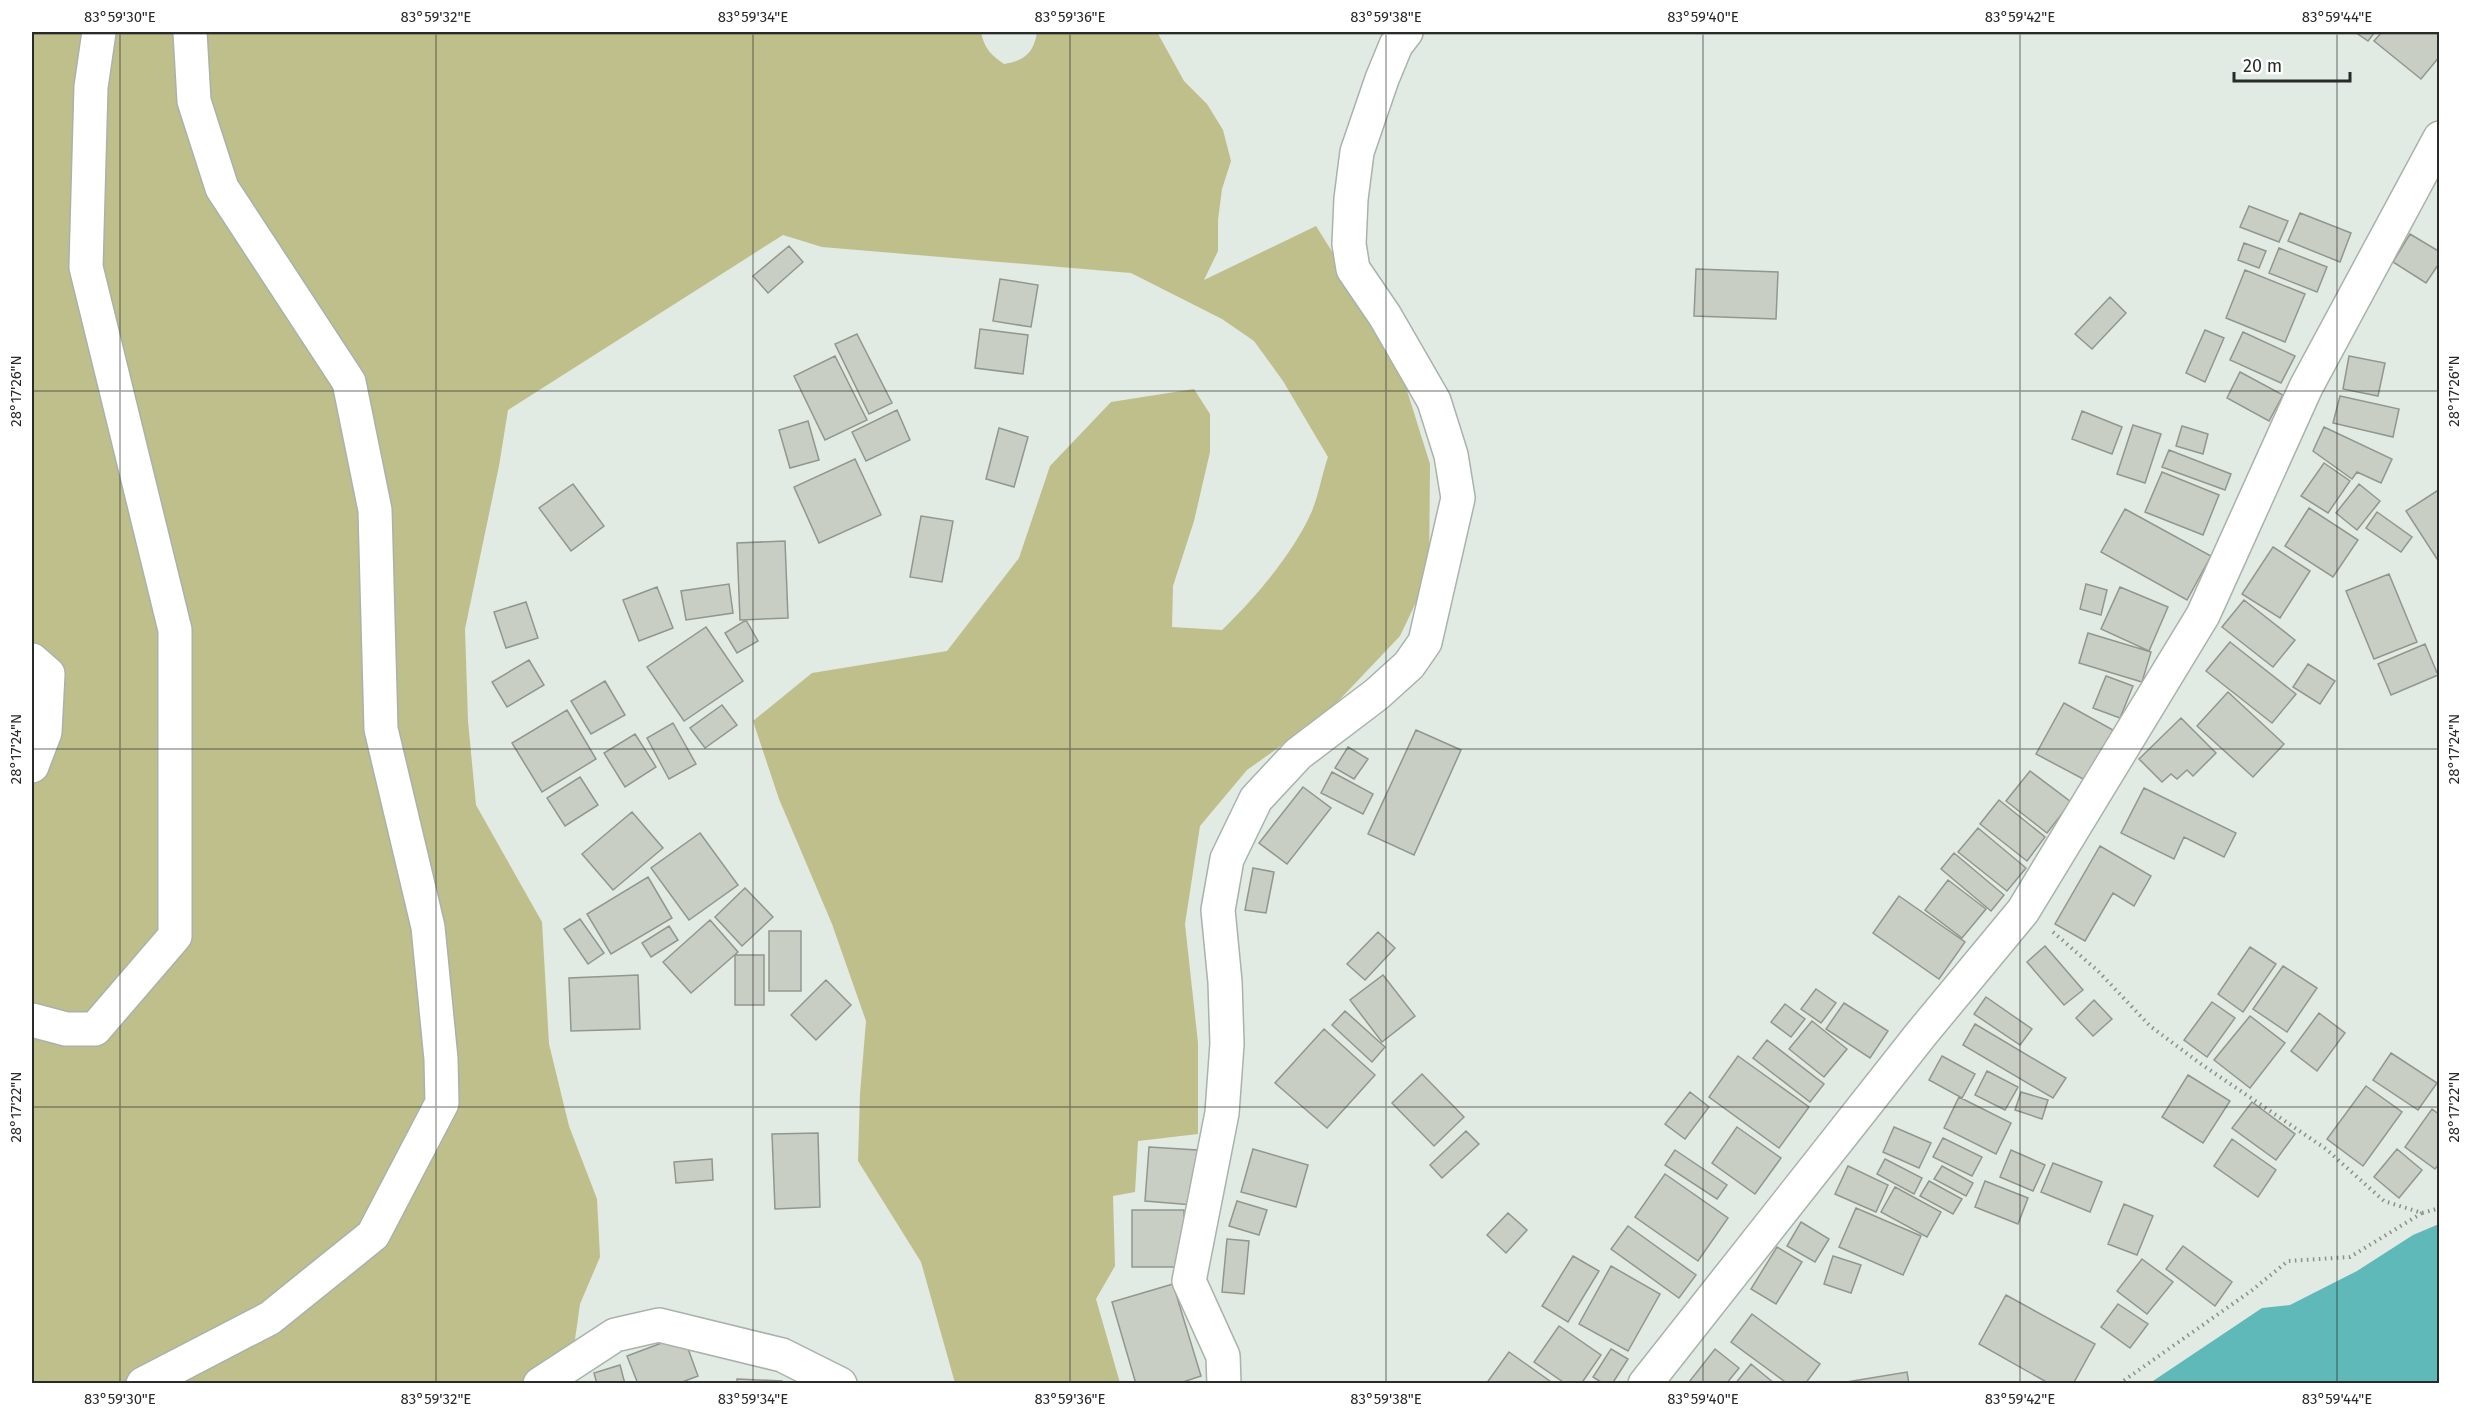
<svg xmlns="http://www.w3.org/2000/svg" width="2471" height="1415" font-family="'Fira Sans',sans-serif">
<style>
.green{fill:#bfbf8b}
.water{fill:#5fb9b8}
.building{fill:#c9cec5;stroke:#92978e;stroke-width:1.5}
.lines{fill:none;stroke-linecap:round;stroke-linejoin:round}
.minor-casing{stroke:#a9b2ab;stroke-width:36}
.path{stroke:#8a908b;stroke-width:4;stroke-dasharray:1.5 4.5;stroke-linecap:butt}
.minor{stroke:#fff;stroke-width:33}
.ticks{fill:none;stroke:#282b28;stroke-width:1.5;stroke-opacity:0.45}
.neatline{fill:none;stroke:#282b28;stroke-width:2}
.ticks-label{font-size:15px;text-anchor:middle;fill:#282b28}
</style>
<rect width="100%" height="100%" fill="#e1eae3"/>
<path class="green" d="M32,32H981C984,48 991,55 1004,64C1024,61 1034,53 1037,32H1157L1184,81L1207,104L1223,130L1231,161L1222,189L1218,220V251L1204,280L1316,226L1395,352L1430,464L1429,575L1400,636L1327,713L1247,770L1200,826L1185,924L1198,1043V1134L1138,1141L1135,1192L1113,1196L1115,1266L1096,1299L1120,1383H955L921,1262L858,1161L860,1094L866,1021L832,924L779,799L753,721L812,673L947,651L1019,558L1050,466L1111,402L1194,389L1210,414V452L1194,521L1173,586L1172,627L1222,630C1255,598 1293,554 1312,511C1319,494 1322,474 1328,457L1283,381L1254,341L1222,319L1131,273L822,247L783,235L508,410L499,466L465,629L468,721L476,805L542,922L549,1044L569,1126L597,1199L600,1257L580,1304L571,1368L564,1383H32Z"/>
<path class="water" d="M2439,1224V1383H2150L2262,1308L2290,1305L2357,1271L2413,1235Z"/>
<path class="building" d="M2355,32H2375L2368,41Z
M2382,32H2440V56L2421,79L2374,41Z
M2249,206L2288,221L2279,242L2240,227Z
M2300,213L2351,233L2340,262L2288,241Z
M2410,234L2440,252V262L2426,283L2393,262Z
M2244,243L2266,251L2259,268L2238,260Z
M789,246L803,262L768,293L753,276Z
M2279,248L2327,267L2317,292L2269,273Z
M1696,269L1778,272L1776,319L1694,316Z
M2245,270L2305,294L2285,342L2226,318Z
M1000,279L1038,285L1031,327L993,321Z
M2110,297L2126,313L2092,349L2075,334Z
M980,329L1028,335L1023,374L975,368Z
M2205,330L2224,338L2205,382L2186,373Z
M2243,332L2295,356L2281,383L2230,360Z
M857,334L892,403L869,414L835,344Z
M835,356L867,420L825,440L794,376Z
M2349,356L2385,363L2378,396L2343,389Z
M2240,372L2283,395L2269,421L2227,398Z
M2340,396L2399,409L2393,437L2333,423Z
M897,410L910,440L866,461L852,432Z
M2082,411L2122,427L2112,454L2072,439Z
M808,421L819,460L790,468L779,430Z
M2133,425L2161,434L2145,483L2117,474Z
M2182,426L2208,434L2203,454L2176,446Z
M2324,427L2392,459L2381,483L2357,472L2352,479L2313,451Z
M999,428L1028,437L1014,487L986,479Z
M2169,450L2231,474L2225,490L2162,467Z
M855,459L881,515L819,543L794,487Z
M2324,463L2350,481L2328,513L2301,496Z
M2162,472L2219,495L2203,535L2145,512Z
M573,484L604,526L571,551L539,508Z
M2359,484L2380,501L2357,530L2336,513Z
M2440,489V562H2439L2406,511Z
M2309,508L2358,540L2333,577L2285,546Z
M2125,509L2211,556L2187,600L2101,552Z
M2377,512L2412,537L2401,552L2366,528Z
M921,516L953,521L942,582L910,577Z
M785,541L788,618L740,620L737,543Z
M2273,547L2310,571L2280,618L2242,594Z
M2389,574L2417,642L2374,659L2346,591Z
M729,584L733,613L686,620L681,591Z
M2086,584L2107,590L2101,615L2080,609Z
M657,587L673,628L639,641L623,600Z
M2120,587L2168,607L2149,651L2101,629Z
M2244,600L2295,640L2273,667L2222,627Z
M526,602L538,638L506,648L494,612Z
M746,620L758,641L737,653L725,633Z
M706,627L743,681L684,721L647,667Z
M2088,633L2151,652L2142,682L2079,663Z
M2230,642L2296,694L2272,723L2206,671Z
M2425,644L2438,675L2391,695L2378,664Z
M529,660L544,685L507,707L492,682Z
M2308,664L2335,681L2320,704L2293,687Z
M2106,676L2133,686L2120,718L2093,708Z
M605,681L625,715L591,734L571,701Z
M2228,692L2284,744L2253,777L2197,726Z
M2064,703L2113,730L2085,780L2036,754Z
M722,705L737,725L705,748L690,728Z
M567,710L596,759L542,792L512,743Z
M2181,718L2216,753L2193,776L2187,770L2177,779L2171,774L2162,782L2139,759Z
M673,723L696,764L669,779L647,738Z
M1416,730L1461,750L1414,855L1368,834Z
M635,734L656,767L625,787L604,753Z
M1348,747L1368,759L1354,779L1335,768Z
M2030,771L2071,802L2047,833L2006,801Z
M1332,772L1373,794L1363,814L1321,793Z
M580,777L598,805L565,826L547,798Z
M1303,787L1331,808L1287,864L1259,843Z
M2144,788L2236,833L2224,857L2184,837L2174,859L2121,833Z
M1999,800L2045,837L2027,861L1980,824Z
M632,812L663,848L613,890L582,854Z
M1978,828L2026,868L2007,891L1958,852Z
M700,833L738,885L689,920L651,868Z
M2100,846L2151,876L2134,906L2113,893L2085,941L2055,924Z
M1954,853L2004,895L1991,911L1941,869Z
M1253,868L1274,872L1266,913L1245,910Z
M648,877L672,918L611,954L587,914Z
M1948,880L1986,909L1962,938L1925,910Z
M745,888L773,917L742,946L715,917Z
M1899,896L1965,942L1939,979L1873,933Z
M580,919L604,953L588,964L564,929Z
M710,920L738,952L691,993L663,962Z
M669,926L678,940L651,957L642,943Z
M769,931H801V991H769Z
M1378,932L1395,948L1365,980L1347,964Z
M2045,946L2083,990L2064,1005L2027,962Z
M2250,947L2276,964L2243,1012L2218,994Z
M735,955H764V1005H735Z
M2283,966L2317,988L2287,1032L2253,1009Z
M638,975L640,1029L571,1031L569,978Z
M1383,975L1415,1016L1382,1042L1350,1000Z
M826,980L851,1005L816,1040L791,1015Z
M1816,989L1836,1003L1821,1023L1801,1009Z
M1986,997L2032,1029L2020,1045L1974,1014Z
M2094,1000L2112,1019L2093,1036L2076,1018Z
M2212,1002L2235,1018L2207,1057L2184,1040Z
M1844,1003L1888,1031L1870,1058L1826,1029Z
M1785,1004L1805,1019L1791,1037L1771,1022Z
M1345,1011L1385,1047L1372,1062L1332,1025Z
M2319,1013L2345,1033L2317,1071L2291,1051Z
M2250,1016L2285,1043L2250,1088L2214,1060Z
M1812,1021L1847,1049L1824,1077L1789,1049Z
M1975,1024L2066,1078L2053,1098L1963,1045Z
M1324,1029L1375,1075L1327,1128L1275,1083Z
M1767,1040L1824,1084L1810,1102L1753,1058Z
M2391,1053L2437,1083L2418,1110L2373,1080Z
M1738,1056L1809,1107L1779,1148L1709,1097Z
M1942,1056L1975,1074L1962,1098L1929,1080Z
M1987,1071L2018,1087L2005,1110L1975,1095Z
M1422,1074L1464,1117L1434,1146L1392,1103Z
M2188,1075L2230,1101L2203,1143L2162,1117Z
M2366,1086L2402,1112L2363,1166L2327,1139Z
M1690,1092L1709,1107L1685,1139L1665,1124Z
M2021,1092L2048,1100L2042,1119L2015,1110Z
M1959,1097L2011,1123L1996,1154L1944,1128Z
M2252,1102L2295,1134L2276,1160L2232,1128Z
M2432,1109L2440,1115V1163L2435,1169L2405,1147Z
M1737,1127L1781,1158L1755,1194L1712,1163Z
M1894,1127L1931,1143L1919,1168L1883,1152Z
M1466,1131L1479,1144L1442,1178L1430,1165Z
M818,1133L820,1207L775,1209L772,1134Z
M1943,1138L1982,1157L1972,1176L1933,1157Z
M2232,1139L2276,1170L2258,1197L2214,1166Z
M1149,1147L1197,1150L1193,1205L1145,1201Z
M1253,1149L1308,1165L1296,1207L1241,1192Z
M2397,1149L2422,1170L2399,1198L2374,1177Z
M1675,1150L1727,1185L1717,1199L1665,1165Z
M2011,1150L2045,1165L2033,1191L2000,1177Z
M712,1159L713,1180L676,1183L674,1162Z
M1885,1159L1922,1178L1914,1194L1877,1174Z
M2053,1163L2102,1182L2090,1212L2041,1192Z
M1848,1166L1888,1185L1876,1212L1835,1194Z
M1942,1166L1973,1183L1966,1196L1934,1179Z
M1665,1174L1728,1218L1698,1261L1635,1217Z
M1929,1181L1962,1199L1953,1214L1920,1196Z
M1985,1181L2028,1198L2018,1224L1975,1207Z
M1895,1187L1941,1212L1927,1237L1881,1212Z
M1237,1201L1267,1210L1259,1235L1229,1226Z
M2124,1204L2153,1216L2137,1255L2108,1244Z
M1856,1208L1921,1236L1903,1275L1839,1247Z
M1132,1210H1184V1267H1132Z
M1508,1213L1527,1230L1506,1253L1487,1235Z
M1801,1222L1829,1239L1815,1262L1787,1246Z
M1628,1226L1696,1275L1679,1298L1611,1249Z
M1227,1239L1249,1241L1244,1294L1222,1292Z
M2183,1246L2232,1282L2215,1306L2166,1269Z
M1777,1247L1802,1262L1776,1304L1751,1289Z
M1573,1256L1599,1271L1568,1322L1542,1306Z
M1833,1256L1861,1265L1851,1293L1824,1284Z
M2142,1259L2173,1282L2147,1314L2117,1291Z
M1611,1266L1660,1294L1628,1351L1579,1324Z
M1173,1284L1201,1376L1177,1384H1136L1112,1302Z
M2006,1295L2095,1344L2073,1384H2050L1979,1344Z
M2118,1304L2148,1324L2130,1348L2101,1327Z
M1752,1314L1820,1364L1805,1384H1788L1731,1342Z
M1559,1326L1601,1355L1581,1384H1566L1534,1362Z
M683,1335L698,1376L677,1384H638L627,1356Z
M1611,1349L1628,1359L1612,1384H1604L1593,1377Z
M1715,1349L1739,1368L1726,1384H1690L1689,1382Z
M1509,1352L1554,1384H1486Z
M1751,1364L1775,1384H1735Z
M620,1365L625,1384H597L594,1373Z
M1907,1372L1909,1384H1847V1382Z
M737,1379L782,1381V1384H737Z"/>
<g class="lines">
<g class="minor-casing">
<path id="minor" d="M32,660L48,674L45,732L32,766
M32,1020L66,1029H95L175,936V630L86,267L91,87L99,32
M143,1384L270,1318L373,1235L442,1103L441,1059L428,927L381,729L375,510L349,382L222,188L194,101L190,32
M540,1384L615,1335L659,1325L782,1355L840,1384
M1224,1384L1223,1356L1189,1281L1222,1113L1227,1044L1225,982L1218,910L1227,859L1256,799L1298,754L1377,694L1409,665L1425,642L1458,498L1451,455L1434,401L1385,316L1353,269L1349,244L1351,199L1357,152L1382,79L1396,45L1406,32
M1645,1384L1922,1033L2023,911L2203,615L2306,387L2440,138"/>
</g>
<path class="path" d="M2053,932L2098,971L2150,1026L2201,1064L2326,1149L2384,1201L2422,1213L2440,1208
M2119,1384L2251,1291L2288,1261L2350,1257L2422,1213"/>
<use href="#minor" class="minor"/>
</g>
<path class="ticks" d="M120,32V1384M436,32V1384M753,32V1384M1070,32V1384M1386,32V1384M1703,32V1384M2020,32V1384M2337,32V1384M32,34H2440M32,391H2440M32,749H2440M32,1107H2440"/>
<rect width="2471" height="1415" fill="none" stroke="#ffffff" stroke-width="66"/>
<path d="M2234 72v9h116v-9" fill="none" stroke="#282b28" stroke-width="3"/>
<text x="2243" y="72" font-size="18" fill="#282b28" stroke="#ffffff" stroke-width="4.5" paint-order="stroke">20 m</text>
<rect x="33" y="33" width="2405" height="1349" class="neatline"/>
<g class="ticks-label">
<text x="120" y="22">83°59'30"E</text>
<text x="436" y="22">83°59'32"E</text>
<text x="753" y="22">83°59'34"E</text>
<text x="1070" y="22">83°59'36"E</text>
<text x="1386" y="22">83°59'38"E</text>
<text x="1703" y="22">83°59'40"E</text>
<text x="2020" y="22">83°59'42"E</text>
<text x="2337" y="22">83°59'44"E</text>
<text transform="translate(16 391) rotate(-90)" y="5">28°17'26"N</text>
<text transform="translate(2454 391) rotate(-90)" y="5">28°17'26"N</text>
<text transform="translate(16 749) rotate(-90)" y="5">28°17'24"N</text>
<text transform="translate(2454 749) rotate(-90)" y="5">28°17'24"N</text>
<text transform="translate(16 1107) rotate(-90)" y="5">28°17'22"N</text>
<text transform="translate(2454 1107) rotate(-90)" y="5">28°17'22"N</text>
<text x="120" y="1404">83°59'30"E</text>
<text x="436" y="1404">83°59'32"E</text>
<text x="753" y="1404">83°59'34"E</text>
<text x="1070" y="1404">83°59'36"E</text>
<text x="1386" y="1404">83°59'38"E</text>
<text x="1703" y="1404">83°59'40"E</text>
<text x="2020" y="1404">83°59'42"E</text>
<text x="2337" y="1404">83°59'44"E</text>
</g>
</svg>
